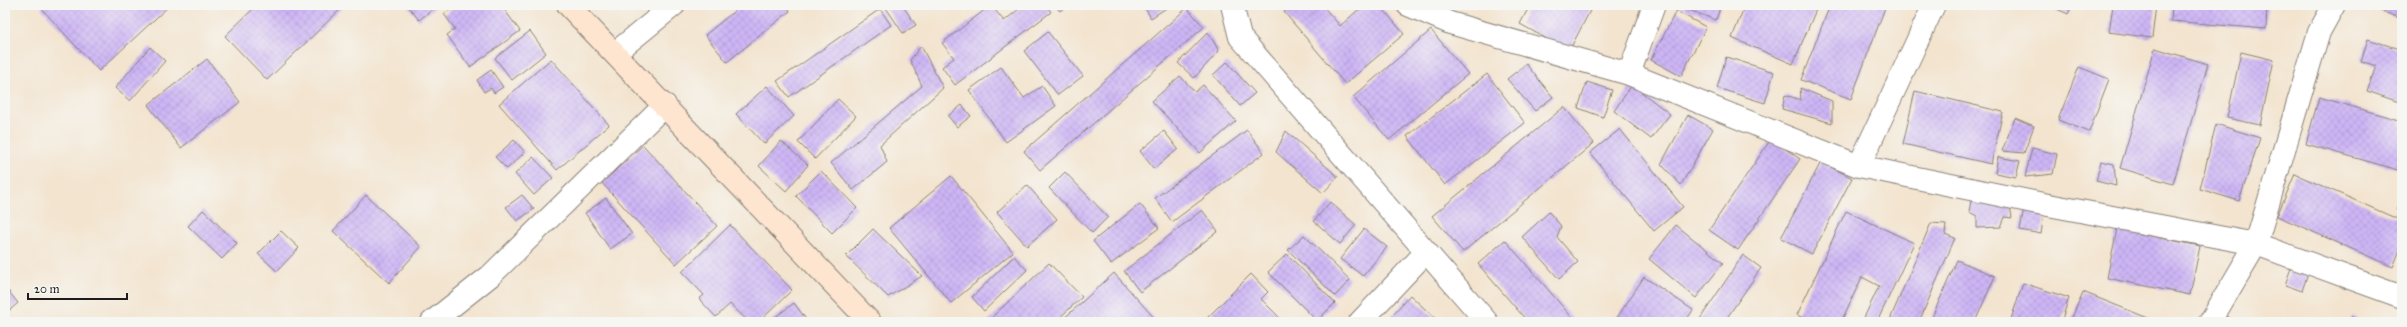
<svg xmlns="http://www.w3.org/2000/svg" width="2407" height="327" font-family="'IM FELL Great Primer',serif">
<style>
.building{fill:url(#building-cross-hatch)}
.lines{fill:none;stroke-linecap:round;stroke-linejoin:round}
.street-casing{stroke:#888076;stroke-width:24}
.secondary-casing{stroke:#888076;stroke-width:24}
.street{stroke:#fff;stroke-width:22}
.secondary{stroke:#fde5d0;stroke-width:22}
</style>
<defs>
<pattern id="building-cross-hatch" width="8" height="8" patternUnits="userSpaceOnUse"><rect width="8" height="8" fill="#ceb6f6"/><path d="M0 0l8 8M0 8l8-8" fill="none" stroke="#b09cd2"/></pattern>
</defs>
<rect width="100%" height="100%" fill="#f6f6f2"/>
<filter id="ink" filterUnits="userSpaceOnUse"><feTurbulence type="fractalNoise" baseFrequency=".025" numOctaves="2"/><feDisplacementMap in="SourceGraphic" scale="8" xChannelSelector="R" yChannelSelector="G"/><feConvolveMatrix kernelMatrix="1 2 1 2 8 2 1 2 1" color-interpolation-filters="sRGB"/></filter>
<filter id="wash" filterUnits="userSpaceOnUse"><feTurbulence type="fractalNoise" baseFrequency=".012" numOctaves="4" result="noise"/><feDisplacementMap in="SourceGraphic" scale="16" xChannelSelector="R" yChannelSelector="G"/><feGaussianBlur stdDeviation="0.9" result="paint"/><feColorMatrix in="noise" values="0 0 0 0 0 0 0 0 0 0 0 0 0 0 0 0 0 1.4 0 .05"/><feComposite in="paint" operator="in"/></filter>
<g filter="url(#wash)">
<rect width="100%" height="100%" fill="#f3e4cf"/>
<g id="blocks">
<path class="building" d="M44,5L79,6L170,5L99,71L41,8Z
M257,5H345L267,80L225,36Z
M407,5H438L419,20Z
M457,5H501L520,31L470,67L447,35L455,29L444,14Z
M742,5H786L790,11L727,62L705,35Z
M884,5H902L916,25L903,33Z
M991,5L1004,21L1024,5H1046L1051,12L955,85L942,67L954,58L942,43Z
M1055,5H1068L1060,11Z
M1143,5H1171L1151,18Z
M1266,5H1274L1271,9Z
M1291,5H1322L1340,26L1358,10L1380,5L1404,34L1345,84L1284,12Z
M1530,5H1593L1569,51L1520,24Z
M1675,5H1721L1716,20Z
M1745,5H1818L1793,64L1732,38Z
M1830,5H1886L1851,99L1801,80Z
M2048,5H2072L2068,14Z
M2113,5H2156L2152,38L2109,32Z
M2172,5H2267L2266,29L2171,21Z
M2365,5H2402V19Z
M1187,8L1204,27L1040,170L1024,151Z
M880,9L891,25L789,97L777,81Z
M1676,11L1706,27L1681,76L1651,60Z
M1431,30L1468,74L1389,140L1353,97Z
M530,31L546,53L512,80L495,58Z
M1048,32L1083,76L1058,95L1024,51Z
M1208,32L1219,51L1194,78L1178,63Z
M2368,39L2402,50V103L2367,91L2376,66L2361,61Z
M921,46L943,88L880,145L887,162L853,190L831,163L922,86L910,60Z
M150,47L165,61L130,101L115,88Z
M2155,48L2208,64L2173,184L2120,168Z
M2241,52L2274,60L2260,125L2227,118Z
M1726,57L1774,72L1765,103L1717,88Z
M207,59L240,102L181,148L148,105Z
M551,59L609,125L557,170L499,104Z
M1227,62L1255,93L1240,106L1213,75Z
M1526,64L1553,97L1535,111L1507,79Z
M1001,67L1024,98L1042,86L1056,106L1006,142L969,90Z
M2079,67L2109,79L2089,132L2058,120Z
M491,70L503,87L494,93L491,88L484,92L477,80Z
M1487,74L1525,123L1445,185L1407,136Z
M1180,76L1195,92L1203,85L1236,121L1200,153L1152,101Z
M1587,82L1612,90L1603,117L1578,108Z
M1632,85L1670,114L1651,139L1614,111Z
M767,86L794,116L764,144L736,114Z
M1800,88L1832,101V123L1782,109L1785,95L1801,100Z
M1915,91L2003,112L1991,164L1903,144Z
M2319,97L2402,121V171L2306,144Z
M838,99L856,116L815,159L798,142Z
M962,105L971,116L957,127L948,116Z
M1564,107L1594,143L1463,252L1432,216Z
M1688,115L1713,129L1681,185L1661,164Z
M2015,118L2034,126L2024,153L2002,151Z
M2216,124L2260,138L2239,201L2200,189Z
M1620,129L1683,207L1654,231L1590,153Z
M1247,130L1264,153L1172,222L1155,198Z
M1164,131L1178,149L1154,169L1140,151Z
M1286,131L1338,177L1323,193L1276,152Z
M1771,139L1800,159L1738,250L1709,230Z
M514,140L525,152L507,169L495,157Z
M781,141L808,165L786,191L759,166Z
M643,145L717,226L676,264L602,183Z
M2032,148L2057,154L2053,174L2025,177Z
M533,157L553,178L534,195L515,174Z
M1998,157L2020,161L2016,177L1995,173Z
M2101,161L2114,164L2116,186L2096,181Z
M1821,162L1852,178L1812,254L1781,238Z
M821,171L857,208L832,233L796,196Z
M1065,172L1108,217L1092,233L1049,188Z
M2295,174L2402,221V245L2393,267L2277,216Z
M951,176L1013,252L951,303L889,228Z
M1027,185L1057,219L1027,246L997,212Z
M2402,194V212L2396,210Z
M366,195L421,247L389,283L333,231Z
M522,195L534,209L517,221L506,207Z
M606,198L632,234L610,249L585,213Z
M1971,200L2010,206L2012,218L2005,217L2001,227L1977,228V216L1969,212Z
M1330,202L1356,225L1340,244L1314,221Z
M1140,204L1159,228L1111,264L1093,241Z
M2024,208L2044,213L2041,234L2020,230Z
M203,210L237,243L222,259L188,226Z
M1202,210L1218,231L1140,292L1124,271Z
M1846,211L1914,243L1877,322H1862L1879,286L1862,277L1841,322H1812L1797,315Z
M1549,212L1561,226L1557,237L1578,262L1559,279L1522,237Z
M1931,223L1946,224L1945,234L1955,238L1919,322H1889Z
M730,225L792,290L759,322H749L730,304L716,317L699,299L704,295L682,272Z
M1676,225L1723,263L1696,298L1649,259Z
M873,229L922,276L888,297L846,256Z
M1364,229L1387,247L1363,276L1340,259Z
M2117,229L2200,246L2190,295L2107,278Z
M281,231L299,248L277,271L258,254Z
M1304,235L1350,280L1335,296L1288,250Z
M1505,240L1576,322H1528L1478,264Z
M1287,254L1335,303L1317,321L1268,272Z
M1743,255L1761,268L1724,322H1698Z
M1014,256L1027,270L984,311L972,297Z
M1957,260L1995,276L1975,322H1930Z
M1049,263L1082,297L1055,322H987Z
M2291,268L2308,273L2302,291L2285,285Z
M1114,273L1158,322H1060Z
M1251,274L1268,292L1261,299L1284,322H1203Z
M1644,277L1693,310L1685,322H1614Z
M2023,283L2069,298L2061,322H2010Z
M5,287L18,303L5,314Z
M2083,292L2158,322H2070Z
M1410,295L1439,322H1386Z
M794,303L808,322H769Z
M2227,316L2237,322H2224Z
M2353,316L2361,322H2349Z"/>
</g>
</g>
<g filter="url(#ink)">
<use href="#blocks" fill-opacity="0" stroke="#888076" stroke-width="1"/>
<g class="lines">
<g class="street-casing">
<path id="street" d="M1232,5L1240,37L1487,322
M1408,5L1450,23L1629,74L1859,166L2043,204L2256,244L2402,297
M615,53L674,5
M1629,74L1654,5
M1859,166L1934,5
M432,322L490,276L665,105
M1360,322L1425,253
M2210,322L2256,244L2319,32L2334,5"/>
</g>
<g class="secondary-casing">
<path id="secondary" d="M568,5L870,322"/>
</g>
<use href="#street" class="street"/>
<use href="#secondary" class="secondary"/>
</g>
</g>
<rect width="2407" height="327" fill="none" stroke="#f6f6f2" stroke-width="20"/>
<path d="M28 293v6h99v-6" fill="none" stroke="#1c1c1c" stroke-width="2"/>
<text x="34" y="293" font-size="12" fill="#1c1c1c" stroke="#f6f6f2" stroke-width="3" paint-order="stroke">20 m</text>
</svg>
